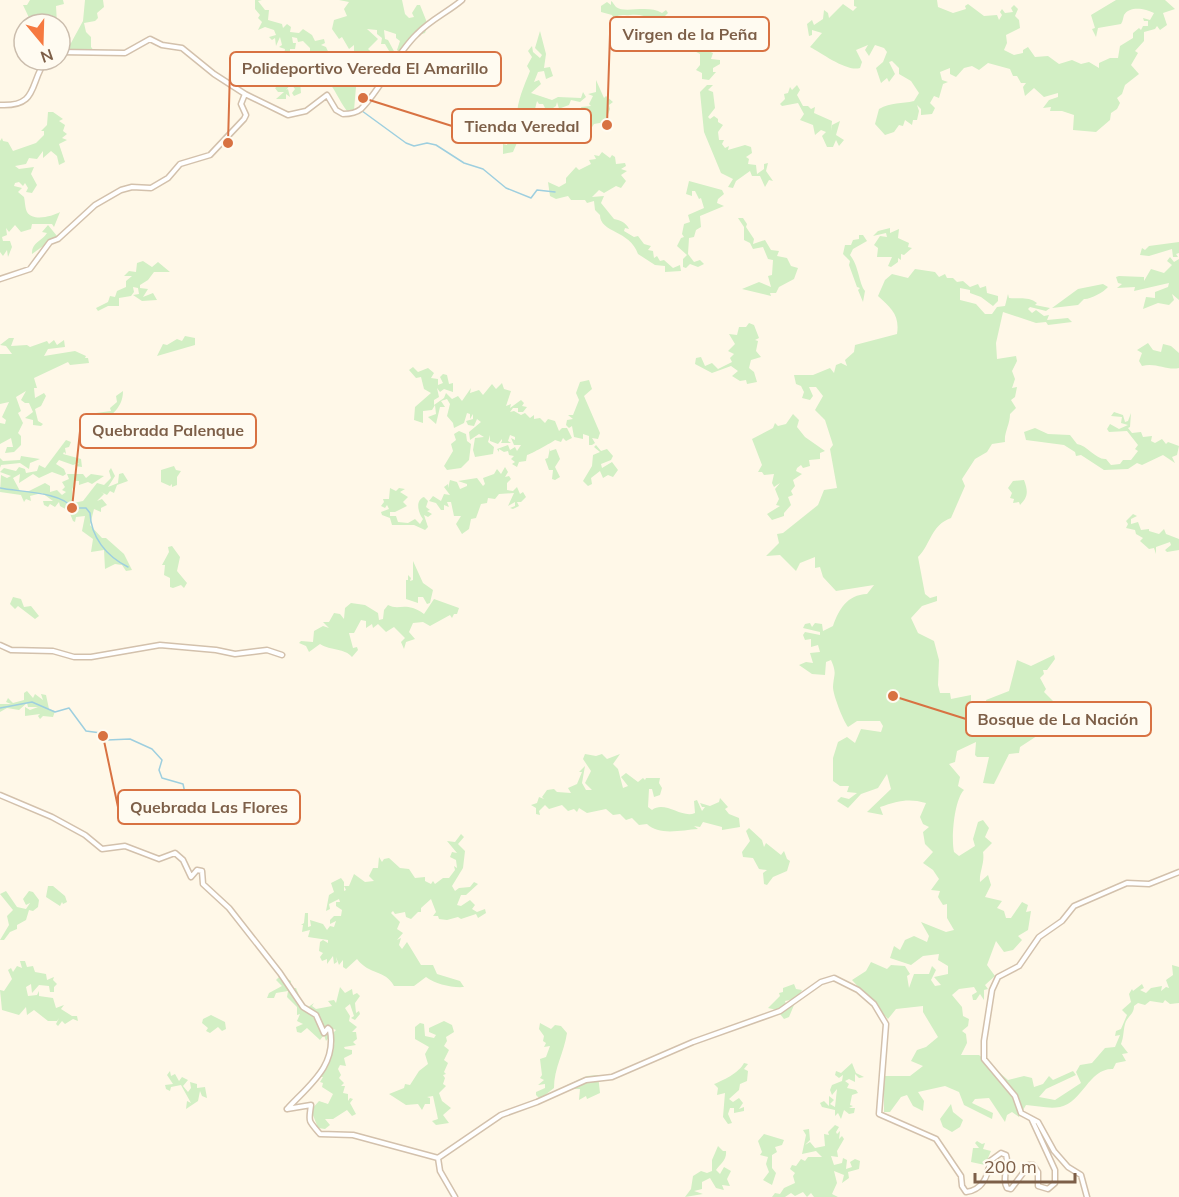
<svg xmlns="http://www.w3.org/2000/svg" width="1179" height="1197" font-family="Mulish,sans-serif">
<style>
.green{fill:#d2efc4}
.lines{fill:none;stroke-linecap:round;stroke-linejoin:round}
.stream{stroke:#9ecfdf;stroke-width:1.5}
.minor-casing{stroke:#d3c1ac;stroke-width:7}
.minor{stroke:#fff;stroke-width:4}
.leader{fill:none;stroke:#d87242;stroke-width:2}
.callout-dot{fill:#d87242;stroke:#fffbf1;stroke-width:2}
.callout{fill:#fffbf1;stroke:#d87242;stroke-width:2}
.callout-label{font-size:16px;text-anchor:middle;font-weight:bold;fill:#7d5f48}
</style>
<rect width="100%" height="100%" fill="#fff8e8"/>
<path class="green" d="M30,0H63L64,4L56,6L57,24H32L23,5H27Z
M85,0H103L104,7L97,13L98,18L95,21L84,23L86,32L91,37V47L95,52L60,51V44L68,46L71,43L83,21Z
M255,0H262L258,1L265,10H269L268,20L282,24L283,28L287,24L291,27L290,32L299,33L303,29L312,35L315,41L324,39L325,43L321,45L326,47C333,64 343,66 352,83L356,80L362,83L356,87L354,110L347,111C339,101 335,88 326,79L320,85L318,83L321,79L315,78L314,73L321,74L314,69L307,74L303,70L298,71L303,75L300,82L301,93L294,96L292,93L295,89L291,84L286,90L288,89L290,97L286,94V99H276L284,92H278L275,88L282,83L281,77L292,72L295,64L299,63L304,54H310V48L303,41L298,42L297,38L292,37L293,43H296L295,49H290V54L297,56L288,58L284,55L285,49L279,47L282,45L280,37L276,46L275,38L272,40L269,37L276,35L274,30L265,27L258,30L262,22L258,18L260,15L255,9Z
M339,0H402L405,14L409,18L414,17L412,13L417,5H420L428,25L425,33L422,34L420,31L399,52L397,50L400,41L396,38V34L384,30L385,39L388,40L396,55L382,72L380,81L373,86L370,82L371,77L379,72L385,58L392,56L385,44H381L382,38L377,34V30L367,29L378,39L368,49L376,56L372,59L371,55L368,56L366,54L359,57L358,53H354V45L349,49L342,37L339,39L332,29L334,20L347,16L344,9L349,2Z
M854,0H937L938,7L953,13L966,9L965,6L968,4L984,16L997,15L999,20L1002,15L1000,12L1002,9L1005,13L1013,12L1011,8L1014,5L1018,9L1015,16L1019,20L1020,28L1006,35L1007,43L1004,50L1014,55L1023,53V50L1028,47L1035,57L1048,56L1059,64L1072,60L1081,64L1089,62L1099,68V63L1110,58H1118L1120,46L1133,38V33L1139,28L1141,30L1143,26H1148V21H1144L1143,18L1150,20L1154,13C1146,9 1130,5 1124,15C1123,18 1123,21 1121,24L1098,28L1096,37L1092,29L1095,28L1091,15L1116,0H1165L1175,9L1163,13L1167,25L1160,30L1157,26L1155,29L1144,32V41L1135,51L1138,53L1131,65L1139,74L1125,85L1122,94L1117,98L1120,103L1117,109L1111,113L1110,120L1096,132L1073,130L1074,115L1062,111H1050L1051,107L1043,108L1049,100L1058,97V93L1044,97L1034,88L1025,96L1023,87L1026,83H1021L1017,76H1013L1010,69L988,63L979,70L972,66L964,68L956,77L950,74V68L940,72L942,80L948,82L943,84L939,98L934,96L930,103L935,108L932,114L921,115V109L917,105L919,111L917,120H913L912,125L905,120L903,126L899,125L894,132L885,135L875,124L879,109C891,102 902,104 914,101L919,93L911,81L899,74V68L892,61L889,62L895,74L889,82L887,78L881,83L876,68L883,62L887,52L884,48L875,45L869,56L865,50L868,45L856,50L862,62L860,68C847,72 823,54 810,47L822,33L812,30V35L809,36L807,24L812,20L814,25L823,19L824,10L828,13L829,18L843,4L853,11L857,7L854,6Z
M611,1C613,2 614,5 616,7C625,14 648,4 662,13L666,10L668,13L665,16L697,32L701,45L700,26L706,29L707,39L715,35L716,30L724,29L723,34L715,38V43L709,42L708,47L705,46L706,50L713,53L711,59L720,60V64L713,68V72H716L709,80L702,79V73L696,70L700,65V54C676,41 657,11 630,15C624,16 619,13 614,19L612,15L601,12V6L607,2L611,5Z
M540,31L546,54L544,68L550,67L553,76L546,79L544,71L538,72L534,82L539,80L541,84L531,93L552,100L558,97L581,98L583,92L586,97L580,102L571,100L569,105L561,108L560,112L557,102L556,106L547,112L543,104H539L537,101L534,113L517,134L519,138L513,152L503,154V144L507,145L511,132L506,122L510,115H513V118L517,116C517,101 524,86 530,71L527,66L532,57L528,51L532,46L533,52L540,58L542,55L535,48Z
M596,80L604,98L606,96L613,102L609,105L610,109L605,122L594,124L589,132L581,134L579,132L580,126L584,124L582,119L590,111L586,110L584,114L581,107L591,106L589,104L593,96L588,94L596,92Z
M707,85H713L708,90L713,92L715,108L708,117L710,119L714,116L718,119V122L723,125L718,132L719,140H724L722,144L725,148L729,146L728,150L745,145L751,147L752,153L746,157L749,159L748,164L756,165L757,174L764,169V164L768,163L766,171L773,181L769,180L765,187L760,176H752L750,171L736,181L733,188L728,187L733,179L721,173L704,132L700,92Z
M797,85L800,90L797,95L803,106H808L811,109L815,107L814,113L832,121L831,131L832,125L840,121L836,135L844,140L839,146L836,140L833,147H827L822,136L826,132L821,130L815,135L813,125L800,120L804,114L798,103L782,106L780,104L785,99L784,94L788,93L790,87L792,90Z
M48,112H53L63,119L59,121L65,125L63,131L67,134L62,138L67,140L59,144L65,162L59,165L57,156L51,151L43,158V151L37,159L29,158L26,164L15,166L19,169L34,167L31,174L37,185L32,193L26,192L28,188L25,183L23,186L19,182L15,183L14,186L22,188L18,192L24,197C25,201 25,208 27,212C33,222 53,216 60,212L54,227L52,224H32L31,229L21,232L15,225L9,232L6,228L7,235L2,237L3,241H10L12,247L8,257L7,250L3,256L0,252V141L2,138L3,141L8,142L13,151L36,143L44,135V131H41L47,125Z
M602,152L610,158L612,155L615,157L616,164L625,163L626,166L621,169L627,171L621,175L626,181L621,188L616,186L604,193L599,190L592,197L604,196L601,203L614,219C619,220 626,222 629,229L625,228L624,231L634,237L638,236L644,244L651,246L648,250L653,251L654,258L657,256L660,261L664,260L673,268L680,265L681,271L665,272V266L655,265L638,254C630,230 600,233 600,215L595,210L594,201L587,203L585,200H571L568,196L556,199L550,196L548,182L559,187L566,183V178L576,167L579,170L591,164L589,160L596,159L594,155L599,156Z
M689,181L722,190L724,194L718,199L717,203L724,206L700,216L701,227L696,230L694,237L689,238L688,254L694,262L700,260L704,264L698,267L690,264L686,268L683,267V259L687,255L677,246L681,238L684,237L682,234L684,224L690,222L688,215L704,208L701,198L699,199L695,191H692V196L686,194Z
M738,218H743L747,224L746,227L754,239L753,244L765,240L771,250L779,251L777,256L787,258L791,266L798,268L794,279L779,287L776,293H770L771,296L742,289L759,282L771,287L768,276L772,275L773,260L768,259L763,247L753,249L750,243L744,240V227Z
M48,225L57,236L32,254C31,243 42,241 47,233L42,232Z
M890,228V233L899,229L898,238L909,243L908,247L912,248L904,255L901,254V260L898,258V262L891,267L888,266L892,257H877L878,248L874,245L880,236L887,237L886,233L873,236L878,231Z
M859,235H863L867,241L853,249L850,255C859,266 859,284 865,291L863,302L858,290L860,288L857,287L849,265L850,261L843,254L845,245H851L853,240L859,239Z
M1179,242V253L1176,254L1178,257H1173L1172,249L1149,256L1140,255L1142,248L1145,250L1149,246Z
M1170,257L1174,262L1179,259V300L1172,294L1174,300L1169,305L1158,303L1143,309L1146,297L1155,298V292L1168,287L1169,283L1134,291L1135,287L1117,288L1122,284L1118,283L1116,277L1119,276L1144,277V281L1151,269L1164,273L1172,265L1167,261Z
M143,261L152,267L158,262L170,272H154L148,280L140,285V288L148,289L143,297L153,293L157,300L142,301L133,295L139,294L138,288L133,287L134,292L131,296L119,298V306H108L98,311L96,308L108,302L110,296L115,297L117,291L126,287V281L132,276H124L129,271L136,272L137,263Z
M915,269L935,272L939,277L945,274L947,278H953L957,282L963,281L970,287L978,284L980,288L986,286L987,293L998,296V301L993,306L981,297L970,293V290L960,288V300L976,304L985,314H992L997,307L1005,306L1008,294L1009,298C1018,299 1029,296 1037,303L1035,305L1050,308L1046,311L1030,307L1028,309L1032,313L1036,310L1044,316L1049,315L1047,320L1068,318L1072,322L1048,325L1046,322L1036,323L1003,312L996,343L997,359L1016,356L1017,361L1012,371L1015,379L1012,388L1017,387L1015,397L1011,400L1016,408L1010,414C1010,425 1004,432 1005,442L992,444L987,452L975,459L962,479L965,486L951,518C931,525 931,544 918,557L925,594L930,598L937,596V601L922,606L911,618L918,633L934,641L939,660L938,685L940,693H950L951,699L971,695V707L976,708L981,716L988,709L986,700L1009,691L1017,660L1031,666L1054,655L1055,659L1047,670H1043L1044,674L1040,678L1046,689L1044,692L1060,708L1058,721L1044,720L1043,732L1020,747L1019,753L1009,754L994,784L983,783L989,757H977L975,755L976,742L957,751L955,762L949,764L960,777L958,786L964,790C954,800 951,839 954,852L959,856L975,846L973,839L978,822L983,820L989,828L985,837L992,843L983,852C985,863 979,872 980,882L988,875L991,885L985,897L1002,901L997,908L1004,911L1006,918H1011L1022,902L1028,905L1026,912L1031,911L1028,930L1018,936L1022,940L1013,950L1004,952L996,941L987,965L995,976L985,985L988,989L984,990V1000L980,994L976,1000H973L972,995L977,992L974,987L959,989L952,995L962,1007L963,1016L969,1019L968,1026L962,1031L966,1034L967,1043L961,1055H979L1008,1080L1024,1076L1032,1078L1034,1087L1043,1084L1049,1076L1053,1080L1073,1071L1076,1075L1046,1089L1039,1097L1055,1100L1081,1083L1076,1072L1080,1065L1092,1063L1105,1048L1115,1047L1120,1035L1115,1036L1116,1031L1121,1029L1127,1015L1122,1010L1131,1002L1129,994L1132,989L1133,991L1142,984L1144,988L1140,990L1146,993L1151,988L1162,986L1161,991L1166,987L1169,988L1166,980L1173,975L1172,965L1179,967V1003L1170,1004L1165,1000L1163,1003L1150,1001L1145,1005L1138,1003L1134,1006C1134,1015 1127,1016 1125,1024C1123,1032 1124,1036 1121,1044L1128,1053L1122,1054L1126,1061L1116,1063L1113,1069C1089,1068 1083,1102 1060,1107C1049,1109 1038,1106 1026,1105L1019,1117L1012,1112L1007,1115L1005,1122L989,1098L975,1099L972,1103L993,1113L992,1119L964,1105L959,1092L945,1086L918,1092L924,1101L923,1111L913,1106L907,1095L901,1097L890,1112H884V1076H910L923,1066L911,1061L917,1050L926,1047L938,1037L923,1012V1006L896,1009L888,1019L852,980L866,971L871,962L887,969L891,965L905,966L910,974L907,976L909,988L914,974H929L932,966L936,970L931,980L935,986L941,985L934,977L948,974V966L938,960L939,954L923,956L911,965L890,958L894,946L900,950L905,940L914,936L927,942L929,936L921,922L946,932L954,930L947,918V904L943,905L938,897L940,891L931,890L939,879L933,870L923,863L933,852L925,844L923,832L929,827L923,824L920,817L926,803C908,798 898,801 880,807L883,815L867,812L891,789L887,774L878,788L861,794L848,808L837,801L841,797L849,799L857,793L847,792L849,786H840L833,781V758L838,742L847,737L855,743L861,729L881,732L883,726L880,721H857L848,727C843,720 833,695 833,687C834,673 837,674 831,660L826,662L825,675L812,674L799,665L806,662L813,663L810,653L820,652L818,645L811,647V639L805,640L803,635L805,632L820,635V632L803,628L805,624L810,623L812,627L815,623L822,624L823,631L833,626C839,609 847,595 867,594L874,585L836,591L823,577L820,567L815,568V557L800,563L796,571L780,555L766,556L779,543L777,534L783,533L818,505L824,490L837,488L830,449L833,445L825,420L815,410L823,396L816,387H809L813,396L810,400L802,398L804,392L801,386L796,384L794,375H813L830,368L834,373L836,365L841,363L847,366L845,360L854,352L855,345L897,334C900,315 891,308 878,296L885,280L892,274L908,278Z
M1103,284L1108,287C1104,292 1089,300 1084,299L1078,305L1052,308L1078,289Z
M749,323L754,325L759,338L755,340L758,341L756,351L761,357L751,360L749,368L754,372L757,382L747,384L746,380L740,381L732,376L738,371L731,366L712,373L695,364L696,358L701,357L705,366L712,363L718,369L732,362L730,358L734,354L728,351L735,344L729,334L737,335L739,327H746Z
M185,336L195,338V345L157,356L163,344L167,345L177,339L182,341Z
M9,338H14L11,346L27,345L30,347L47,341L49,344L54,340L57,345L64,340L65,347L48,349L44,356L75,351L86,356L85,358H88L89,363L70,365L68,362L34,378L37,388H34L35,398L44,393L46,396L41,406L35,409L38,421L43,424L41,426L33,425V420L25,418L33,412L29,403H25L21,400L26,391L16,397L21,411L18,413L23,423L18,433L21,436V445L14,452L5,453L7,447H13L11,438L0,444V423L5,424L6,420L2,417L9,402L0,404V354H12L6,346L0,345Z
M1148,343L1153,350L1161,352L1163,344L1171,346L1179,353V368C1167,371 1156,362 1142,366L1139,361L1142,353L1137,350Z
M413,367L418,372L428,368L434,373L431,378L438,379V385L443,383L440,377L443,374L447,375L449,384L453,383V392L444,389L440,392L437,388L439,397L434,400V405L444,398L446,393L452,399L458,396L462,401L471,388L470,393L479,390L483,395L492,384L496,389L502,383L504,389L511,391L506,406L511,404L510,408L521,400L524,403L522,406L527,407L523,412H518V408H513L510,412L514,411L521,415L525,413L530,418L534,415V419L540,418L545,423L548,419L555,421L559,431L562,428H567L572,438L566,441L563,438L561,442L555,440C551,443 531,454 527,455L526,461L519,462L517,467L512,464L515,462L511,459L514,456L509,455L508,451L504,452L499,449V452L497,449L508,445L510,450L515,447L517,451L521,445H514L511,438L515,440V437L510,435L508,441L511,443H501L502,441V439L498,444L490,441V435L488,442L494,447L493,454L475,457L473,450L475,438L484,437L479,434L470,440L469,432L481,422L477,419L474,426L468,425L466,421L473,419V414L470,419V414L467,413L464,423L454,428L453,423L447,416L450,404L447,399L441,401L445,407H440L436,424L428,417L436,414L435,405L432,410L423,411V423L414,420L415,407L431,393L424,389L421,377L416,378L409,370Z
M589,380L592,389L584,396L600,433L598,439L592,438L595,443L592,445H589V436L583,434V439L574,437L572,426L569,428L566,425L567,420L573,419L568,415H573L579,400L576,393L580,382Z
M123,391C123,407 112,415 100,424L93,422L84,425L85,421H89L96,413L111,411L110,408L117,402L116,396Z
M1114,412L1123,415L1125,422L1128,421L1131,413L1130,427L1128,428L1132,433L1141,432L1143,437L1152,436L1151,441L1155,443L1162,439L1166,444L1168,442L1179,446L1177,455L1172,457L1175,463L1163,455L1142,465L1137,463L1128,469L1104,470L1081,455L1076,456L1075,452L1064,445L1026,440L1024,432L1035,428L1048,434L1070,435L1077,444C1087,445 1096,460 1106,459L1111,465L1120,464L1123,460H1131L1138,451L1135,449L1138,445L1127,431L1109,432L1107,429L1110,424L1119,429L1128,425L1121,423L1122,417L1111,416Z
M793,414L799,420L797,427L805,437L825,451L820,453V459L809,460L810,466L803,468L801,465L797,468L796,471L802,474L793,480L795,486L791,491L793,495L788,497L791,505L784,513V516L772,520L767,514L780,506L776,505L779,499L775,489L780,483L774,487L772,483L774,474L764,475L762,472H758L762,465L752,439L773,428L775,423L778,426L786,424Z
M459,431L466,434L467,441L471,444L469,460L461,468L447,470L444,466L453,451L451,444L456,440L454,434Z
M66,440L71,442L69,447L65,448L66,454L64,452L63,454L81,459L82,467L75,466L79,463L73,465L59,460L56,464L64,469L66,474L63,476L52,472L39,478L33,474L19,483L20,474L13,478L20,491H29L45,483L50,486V492L57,490L62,495L66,492L62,490L65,487L62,482L69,479L67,474H83L86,478L91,474L104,476L92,484L88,482L79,485V481H75L72,490L73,503L83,501L97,483L104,485L111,478L109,471L111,468L115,476L108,487L118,483L119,474L123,473L128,481L117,485L114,493L110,491L107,495L101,492L104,494L97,501L102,499L107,505L101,508V512L94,509L90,525L102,538H106L124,554L132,570L126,571L122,565L115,564L105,569L104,550L91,552L93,539L82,531L85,516L76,517L75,522L73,521L69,511L60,506L59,502L55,507L50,504L48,507L44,505L43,501H53L42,493L30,496L31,501L26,499L24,502L21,495L0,492L1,475L7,478L11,476L0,472L4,468L16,471L19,467L25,469L26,473L37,471L39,465L45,468Z
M596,445L601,451L607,449L613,456L611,460L601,464L602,468L612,462L618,470L613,477L608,475L603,478L600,471L591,478L592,484L588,486L583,481L592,466L593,455L600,452L594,447Z
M550,448V451L556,449L560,459L555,467L560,477L555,480L552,479L553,470H549L545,459L548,458Z
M21,456L40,459L30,463L29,469L20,463L1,465L0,468V458L3,461L20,460Z
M174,466L176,470L181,471L177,477V485L172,487V484L170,486L161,482V470Z
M505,467L508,472L505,477L509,476L511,479L507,483V490L513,491L517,487L520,494L523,492L526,497L521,502H517L519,506L513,509L510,508L515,506V502L508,506L514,493L499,494L495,499L488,498L487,503L481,504L476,518L471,519L469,529L462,534L456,524L461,516H454L451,502H447L449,507L444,505V510H441L436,503L429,501L433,496L441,501L444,494L450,495L444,487L448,484V488L450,480L457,482L460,489L467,486V484L458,481L477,478L483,486L485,484L483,478L494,474L497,469L501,474Z
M1024,480C1029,493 1027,498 1020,505L1019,502L1013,503L1014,499L1010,498L1012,493L1008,488L1013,481Z
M390,488L396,491L399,488L405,489L400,492L408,497L403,502L407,506L395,512H390V516H396L398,522L408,523L415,519L420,524L423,519C418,513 415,500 424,497L428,501L426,507L430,510L427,511L432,514L428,517L424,515L428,527L425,530L414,525H392L390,518L382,515L381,512L389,509L387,505L385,508L381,506L384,502L383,499H389Z
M1133,514L1137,516L1131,519V524L1138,522L1141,530L1149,529V531L1159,534L1164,529L1166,534L1179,539V550L1167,552L1165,550L1171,545L1170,542L1156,547V554L1154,548L1149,549L1140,541L1143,538L1136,534L1135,530L1126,528L1128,524L1126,521Z
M172,546L180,557L177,571L187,583L184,588L181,585L173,588L170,587V578L164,575L165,565H162L169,552L168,547Z
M413,561L423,583L433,590L430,603L427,604L423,597H418V603L406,599V580H408V575L411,578L410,581L413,580Z
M13,597L21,599L24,607L31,606L39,616L35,619L18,606L15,609L10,604Z
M434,599L459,608L457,614H454L452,618L450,615L430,626L423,622L413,623L409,632L415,639L406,642L404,649L401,642L405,638L394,627L386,632L378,624L373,628L372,624L366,628V621L361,620L354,633H349L353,648L357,647L358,650L352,657C345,648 331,651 320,644L309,652L306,646L299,643L301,641L313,642L314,631L323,626L329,628L323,622H329L334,613L340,614L344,619L345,608L351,603L365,605L378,613L379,620L383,619L384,610L388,605C399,611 406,601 424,614Z
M27,691L33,698L35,694L43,700L41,694L46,695L49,709L55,711L53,717L43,716L40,719L38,716L40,714L25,716V707L30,710L38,707H28L27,703L19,710L7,708L0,712V704H11L6,702L8,698L13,703L24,700V693Z
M585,754L596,756L602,754L607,759L620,754L613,764L618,769L623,788L628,786L621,777L626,773L638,782L643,778L645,780L646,778H660L659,783L662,788L660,795L654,797L652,789H649L648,807L652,810C665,800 682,819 695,813L694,801L697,800L702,811L705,807H702L700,803L710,806L719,802L720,798L728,807L725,809L729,814L739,818L740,827L722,830V827L703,822L700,827L694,826L698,829C682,830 659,836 647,824L639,825L632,818L626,820L620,814L613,815L606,809L587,813L579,808L577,812L574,809L568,811L562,805L549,809L545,805L539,811L540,815L536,814V808L531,805L537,803L539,797L544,799L542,797L547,790L554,789L557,792L571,793L568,788L577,784L582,772H579L585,766L582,783L586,790H592L585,783L591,771L583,759Z
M749,828L762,840L764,847L766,843L781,855L784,851L787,859L790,861L787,871L773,877L767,885L764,884L763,873L767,870L759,869L753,858L743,857L742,852L750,841L746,831Z
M461,834L464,837L458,844L465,851L463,868L452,886L455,891L459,888L470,887L474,882L478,884L466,895H461L457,905L461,906L470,900L475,905L472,909L477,912L485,909L486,913L478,918L476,914L461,919L458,917L447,920L439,919L438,916H433L436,912L431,899L421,908V912H418L411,919L406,917L405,912L395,914L393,911L391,913L400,922L397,929L403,933L397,940L401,938L399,945L402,949L407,942L421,965H433L437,974L460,981L464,987C452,988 435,984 426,977L414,986H394C385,969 370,976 357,959L346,969L343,967V960L339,965L336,957L337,962L334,964L333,956L327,964V959L322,961L320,957L323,953L319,951L320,942L323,940L328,943V940L308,937L310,930L302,932L303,925H301L304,923L305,913H308V927L311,926L310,920L323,924L327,930L330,926L334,927L336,921L330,924V920L334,916H341L342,910L336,906V902H340L339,899L329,904L330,909L326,911L329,895L334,892L331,883L341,878L344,882V891L346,890L344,886H349L354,874L365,882L374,881L369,876L373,868H378L379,857L382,862L384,859L389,858L400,868L409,869L415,878L425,877V881L431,884L433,881L435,884L443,878H449L455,870L454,866L457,868L456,860L450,857L452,852L457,853L447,841L455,842Z
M48,886H53L65,896L67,902L63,904L62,902L60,906L46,897Z
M6,891L17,907L26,909L30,903L26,905L23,899L29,891L33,892L39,900L38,907L33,911L29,910L26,920L17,925V929L10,932L4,940H0L9,925L7,916L13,910L0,894Z
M20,961H25L27,967L33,966L35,972L46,974L47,980L54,977L53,980L57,984L54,987V992H50L49,986L39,985L32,993L31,984L26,987L28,996L37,995L39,991V996L53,998L56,1008L64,1005L61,1009L72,1016H77L78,1021L73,1019L65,1024L62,1021L58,1026L56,1024L59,1018L57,1021H48L34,1010L27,1015L26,1007L19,1015L2,1010L0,990L4,991L12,979L8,970L11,968L13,972L17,966L22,968Z
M281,975L291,981L290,988H296L303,1005L307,1008L314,1003L312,1006L316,1009L332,1006L328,1001L334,1000L336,1003L340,987L345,993L352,989L353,995L357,993L360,996L355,1003L356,1013L359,1011L360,1014L355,1020L351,1018L354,1016L350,1004L345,1008L350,1016L349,1021L357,1027L352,1032H356L357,1039L353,1042L356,1045L344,1047L345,1049L352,1050V1054L344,1058L346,1066L340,1065L338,1069L341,1075L339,1078L344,1083L341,1086H345L343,1093L348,1094V1101L350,1098L353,1099L350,1103L356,1114L352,1116L347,1110L333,1119H325L330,1125L325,1129L318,1128L311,1110L319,1101L328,1104L333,1094L322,1087L323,1083L320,1082L323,1077H320C328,1065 339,1047 332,1034L336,1030L329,1027L325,1034L328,1033L329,1037L326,1041L324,1035L320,1040L307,1028L301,1033L297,1032L296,1027L303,1024L297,1021L300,1014L297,1015V1007L287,997L288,991L276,993L274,998H267L269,993L282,986L276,980Z
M794,984L796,989L802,990C799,997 792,1000 785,1001L786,1004L780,1008L794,1005L789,1017L784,1019L777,1010L768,1008L780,996L779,993L783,992V988Z
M211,1015L225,1022L226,1029L222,1031L218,1027L210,1033L206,1031L208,1028L202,1023L203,1019Z
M444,1021L452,1025L454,1032L446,1037L447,1041L444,1046L449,1050L444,1060L448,1063L444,1072L446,1074L443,1075L445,1078L443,1084L446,1086L439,1093L442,1101L451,1108L443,1115L449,1123L436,1125L432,1121L438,1119L433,1096L427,1097L430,1098V1104H425L422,1110L418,1104L406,1105L389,1094L404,1088L405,1084L410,1085L419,1071L428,1064L425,1054L429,1047L415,1039V1027L420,1023L424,1024L425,1036L434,1038L436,1035L429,1032V1028Z
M540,1023L551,1029L555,1025L561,1026L567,1033C564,1053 554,1068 554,1088L540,1099L536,1095V1092L545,1088V1084L538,1085L544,1080L540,1078L542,1075L540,1059L546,1057L550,1046L544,1047L546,1043L543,1041L544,1036L539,1029Z
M744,1063L748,1064L744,1069L748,1071L747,1081L740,1084L739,1090L729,1099L733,1102L739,1098L743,1103L739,1109L744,1107V1111L734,1113V1108H730L728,1114L732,1123L728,1124L723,1117L725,1093L717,1095L718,1088L714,1084C722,1081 739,1073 744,1063Z
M852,1063L856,1073L864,1077L859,1078L855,1074V1082L849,1079L845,1081L849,1084L847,1088L856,1090L858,1093L852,1095L850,1105L853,1106L849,1108H855L854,1113L849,1114L844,1110L841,1119L838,1113L835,1116V1110L822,1107L820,1103L824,1101L829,1106V1096L834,1100L830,1104L835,1107L837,1089L832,1095L830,1090L832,1085L842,1081L843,1075L839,1078L835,1075L836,1071L841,1073Z
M170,1071L171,1076L175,1074L179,1081L182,1077L188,1080L183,1086L188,1092L191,1088L190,1082L197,1084V1088L205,1087L207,1098L202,1096L200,1091L198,1101L186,1109L187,1101L191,1103L181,1085L171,1087L170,1091L166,1089L165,1085L173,1084L167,1075Z
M598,1075L600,1093L587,1099L586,1096L579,1100L580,1089H566L567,1085L587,1076Z
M951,1104L953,1112L963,1120L960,1127L952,1132L943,1127L940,1119Z
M835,1125L839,1127L836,1132L837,1134L840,1131L839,1139L842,1136L844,1139L837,1151L838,1157L831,1156L834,1165L842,1163L843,1158L847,1160L846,1169L852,1167L850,1162L855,1159L860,1161L859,1169L848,1172L849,1178L842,1183L844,1175L834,1171L837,1183L832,1194L838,1197H814L811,1193L807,1197L803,1192L795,1196L791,1193L785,1197H772L775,1193L780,1194L784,1188L795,1183L793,1176L795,1173L790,1169L792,1165L796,1166L801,1159L805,1161L808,1157H822L816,1151L802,1154L806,1135L803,1130L809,1129L810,1140L805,1145L810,1142L815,1148L825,1146L824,1134L829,1135L828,1132Z
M764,1134L784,1140L782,1145L775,1147L777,1152L772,1155V1168L776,1173L772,1185L763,1180L769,1172L766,1164L768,1157L760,1155L762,1152L758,1141Z
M977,1141L982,1144L985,1143L983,1149L991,1151L985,1165L971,1162L973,1148H979L975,1143Z
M718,1146L723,1151H726C727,1160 720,1164 716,1170L720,1174L724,1167L731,1171L727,1179L730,1186L722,1185L724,1190L716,1188L710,1178L702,1182V1189L694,1191L703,1194L685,1197L691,1189L693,1176L701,1171L707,1173L712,1171V1160Z"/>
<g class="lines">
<path class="stream" d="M358,108L406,143L414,146L427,143L436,145L464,163L483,169L506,188L531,198L537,190L555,192
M0,488C19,492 63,492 72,508H86L90,513C91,537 106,556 128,567
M0,708L32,702L55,712L69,708L86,731L101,733L107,740L130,739L152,749L162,760L159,770L162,778L183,784L185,793"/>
<g class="minor-casing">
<path id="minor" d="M60,52L125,53L150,39L162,45L182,48L214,74L245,94
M0,105C39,107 29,83 46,60
M0,279L30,269L50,242L58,239L95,205L121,190L132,187L151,188L168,178L180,164L210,155L244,119L246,115L241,104L245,94L288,115L306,111L327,95L336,110L343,114C349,114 356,113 361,109C383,87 394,56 417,34C430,20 448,12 462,0
M0,645L11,650L53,651L74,657H91L160,645L216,650L235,654L267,650L282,655
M0,795L52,817L85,835L102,849L125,846L159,859L175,853L183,860L191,877L197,870L202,871L203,884L229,908L280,973L303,1007L316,1015L324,1033L328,1028L330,1030C337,1066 309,1085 287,1109
M287,1109L311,1105C309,1122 307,1119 320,1134L353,1135L438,1158
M438,1158L501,1115L537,1102L586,1080L612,1077L693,1042L780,1011L821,982L834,978L858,990L874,1004L886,1024L879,1114L936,1139L961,1176L962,1186L966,1192C983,1190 988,1176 990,1161L1001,1153L1006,1155C1010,1167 1001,1177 1007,1188L1011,1189L1029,1165H1033L1038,1172V1186L1048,1189L1055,1183V1170L1032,1120
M438,1158L440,1171L455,1197
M1087,1197L1081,1175L1068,1167L1054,1151L1038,1122L1021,1113L1015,1096L984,1059V1041L992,990L998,977L1019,966L1039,937L1062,921L1074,906L1127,883L1149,884L1179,872"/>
</g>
<use href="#minor" class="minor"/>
</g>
<path class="leader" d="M607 125L610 34M228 143L230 69M363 98L452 126M72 508L80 431M893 696L966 719M103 736L118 807"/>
<g class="callout-dot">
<circle cx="607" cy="125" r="6"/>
<circle cx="228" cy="143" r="6"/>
<circle cx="363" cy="98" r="6"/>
<circle cx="72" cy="508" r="6"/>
<circle cx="893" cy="696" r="6"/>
<circle cx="103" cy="736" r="6"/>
</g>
<g class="callout">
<rect x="610" y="17" width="159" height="34" rx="6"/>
<rect x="230" y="52" width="271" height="34" rx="6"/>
<rect x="452" y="109" width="139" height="34" rx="6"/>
<rect x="80" y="414" width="176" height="34" rx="6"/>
<rect x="966" y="702" width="185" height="34" rx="6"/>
<rect x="118" y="790" width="182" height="34" rx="6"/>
</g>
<g class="callout-label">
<text x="690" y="40">Virgen de la Peña</text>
<text x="365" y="74">Polideportivo Vereda El Amarillo</text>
<text x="522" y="132">Tienda Veredal</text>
<text x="168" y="436">Quebrada Palenque</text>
<text x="1058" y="725">Bosque de La Nación</text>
<text x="209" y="813">Quebrada Las Flores</text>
</g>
<g transform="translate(42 42) rotate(161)"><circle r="28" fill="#fffbf1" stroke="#cbbdad" stroke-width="1.5"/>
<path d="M0-4.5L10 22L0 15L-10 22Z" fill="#f67940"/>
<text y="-9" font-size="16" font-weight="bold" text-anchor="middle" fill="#7d5f48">N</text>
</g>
<path d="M975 1173v9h100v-9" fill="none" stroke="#7d5f48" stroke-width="3"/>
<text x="984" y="1173" font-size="18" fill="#7d5f48" stroke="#fffbf1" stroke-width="4.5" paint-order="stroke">200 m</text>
</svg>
